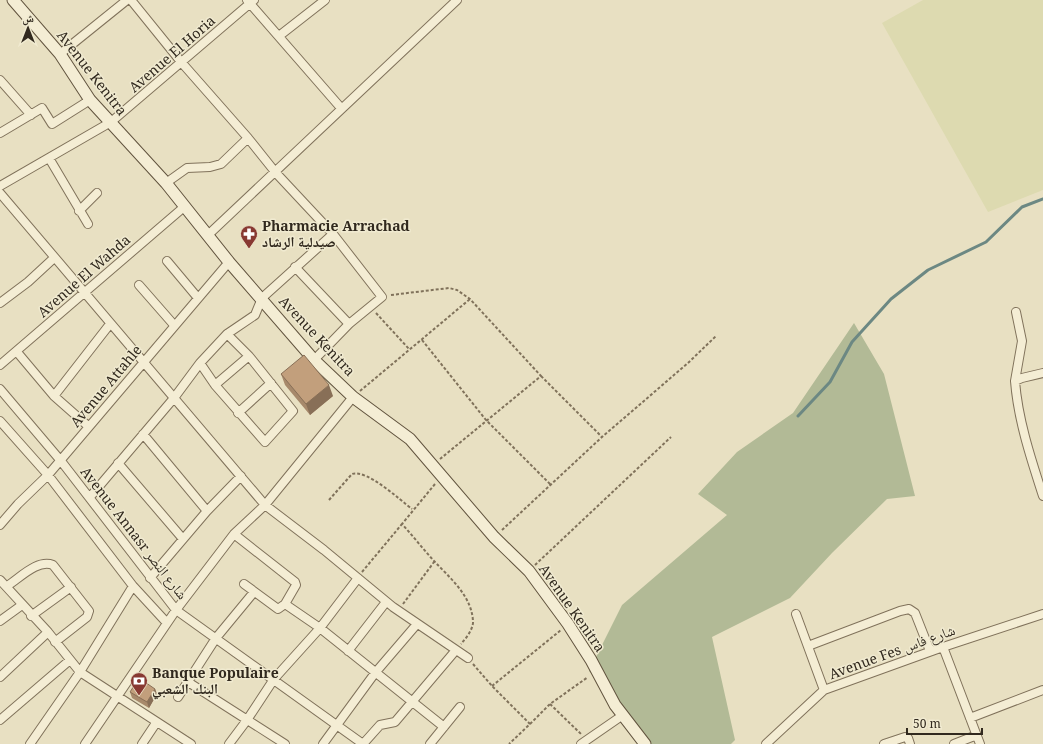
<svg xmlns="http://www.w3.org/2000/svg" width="1043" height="744" font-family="'Noto Serif','Noto Naskh Arabic',serif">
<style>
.farmland{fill:#dddab0}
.cemetery{fill:#b2ba96}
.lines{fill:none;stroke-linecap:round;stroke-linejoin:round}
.stream{stroke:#6c8883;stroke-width:3}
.street-casing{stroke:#80725b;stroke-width:10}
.secondary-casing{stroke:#61533e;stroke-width:13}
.path{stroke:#80725b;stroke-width:2;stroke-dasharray:3 2;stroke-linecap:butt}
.street{stroke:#f4edd4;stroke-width:8}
.secondary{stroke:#f4edd4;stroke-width:11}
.wall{fill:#a7896b}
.shaded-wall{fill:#886f57}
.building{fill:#c29f7c;stroke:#886f57}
.labels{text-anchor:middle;stroke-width:3;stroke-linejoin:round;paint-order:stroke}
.street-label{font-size:14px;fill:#31291e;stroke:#f0ead0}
.poi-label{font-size:14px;font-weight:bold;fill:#31291e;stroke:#f0ead0;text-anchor:start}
</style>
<rect width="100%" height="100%" fill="#e8e0c2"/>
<path class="farmland" d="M923,0H1043V190L988,212L882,23Z"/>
<path class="cemetery" d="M854,323L884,374L915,496L887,499L832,553L790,598L712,637L735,740L731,744H651L589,671L622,605L727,515L698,494L737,452L793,413Z"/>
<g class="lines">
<path class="stream" d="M798,416L830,382L852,342L891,299L928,270L986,242L1022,207L1043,199"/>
<g class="street-casing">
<path id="street" d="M131,0L182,63L248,138L276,173L333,234L382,297L349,324L314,360
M247,0L341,108
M279,36L325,0
M60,54L127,0
M0,80L31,115
M0,133L42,108L52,124L90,100
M49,158L88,224
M166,183L187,168L210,167L221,164L248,138
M0,186L111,122L254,0
M0,193L265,505L324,550L393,607L468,658
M79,211L97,193
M208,235L457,0
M167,261L198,298
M295,267L349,324
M139,285L174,325
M0,303L28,282L54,258
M17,352L54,396L88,426
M200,363L215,385L265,442L293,411L249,356L227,334
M0,365L184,207
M1043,373L1022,378L1015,381C1018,420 1031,459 1043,496
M1015,381L1022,341L1016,312
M215,385L249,356
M0,389L61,461L176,610L363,744L380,725L395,722L456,650
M54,396L110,324
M238,413L271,383
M0,421L48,475L133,586L167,623
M143,434L207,511
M118,463L183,539
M90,497L174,398L200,363L227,334L255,315L262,298L333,234
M0,525L18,504L48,475L229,262
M234,534L295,582L296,585L285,604L278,609L244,584
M150,578L207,511L241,476
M0,580L48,632L80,672L191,744
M7,586C20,578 37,559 53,565L89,611L87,617L55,642
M285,604L320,628L444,727
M796,614L824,690
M31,616L71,587
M0,621L22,605
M808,646L900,611L909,609L915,613L930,651
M943,647L980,744
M348,651L386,602
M0,677L48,632
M188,682L285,744
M178,697L216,638L254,592
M970,718L1043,690
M0,720L70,660
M30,744L80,672L133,586
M85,744L176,610L234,534L265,505L353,397
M142,744L156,723
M229,744L247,720L274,679L320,628L358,578
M323,744L375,673L417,624
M430,744L460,707
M581,744L623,715
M766,744L824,690L943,647L1043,614
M884,744L905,737L908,738L910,744
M954,744L977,735"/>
</g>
<g class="secondary-casing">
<path id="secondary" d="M13,0L60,54L90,100L166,183L229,262L314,360L353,397L410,439L494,537L529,571L568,624L591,660L615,705L645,744"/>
</g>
<path class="path" d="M391,295L449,288L457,290L470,299L541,376L440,459
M376,313L409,349
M422,340L486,420L551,485
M541,376L602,437
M360,391L470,299
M435,484L402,524C413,536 423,549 434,561C450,578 473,597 473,623C472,631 466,638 461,644
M329,500L352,474C367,469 400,500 412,509
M502,530L602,437L688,363L716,336
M535,565L671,437
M362,572L402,524
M403,604L434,562
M473,664L492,686L530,724L509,744
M492,686L561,630
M550,704L581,734
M530,724L550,704L588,677"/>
<use href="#street" class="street"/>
<use href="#secondary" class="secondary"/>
</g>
<path class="wall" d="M281,374L333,396L310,415L285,385Z
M155,689L157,694L149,708L132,698L130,692Z"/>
<path class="shaded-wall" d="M329,385L333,396L310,415L306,404Z
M155,689L157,694L149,708L147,702Z"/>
<path class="building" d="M304,355L329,385L306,404L281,374Z
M139,678L155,689L147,702L130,692Z"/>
<defs>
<g id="pharmacy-pin" transform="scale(0.9)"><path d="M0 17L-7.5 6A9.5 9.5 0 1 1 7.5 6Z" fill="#883932" stroke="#f0ead0"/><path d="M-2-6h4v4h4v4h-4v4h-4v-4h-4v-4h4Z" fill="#fff"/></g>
<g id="bank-pin" transform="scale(0.9)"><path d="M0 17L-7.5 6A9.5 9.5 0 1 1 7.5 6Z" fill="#883932" stroke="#f0ead0"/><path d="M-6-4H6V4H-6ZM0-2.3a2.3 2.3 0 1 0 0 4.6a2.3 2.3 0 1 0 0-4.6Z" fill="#fff"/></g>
</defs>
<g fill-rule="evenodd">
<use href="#pharmacy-pin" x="249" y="234"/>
<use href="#bank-pin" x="139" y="681"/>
</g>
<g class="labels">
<g class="street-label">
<text transform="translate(172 54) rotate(-41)" y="5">Avenue El Horia</text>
<text transform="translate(92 73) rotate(52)" y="5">Avenue Kenitra</text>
<text transform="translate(84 276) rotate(-41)" y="5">Avenue El Wahda</text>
<text transform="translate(317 336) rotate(47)" y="5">Avenue Kenitra</text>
<text transform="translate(106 386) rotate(-50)" y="5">Avenue Attahle</text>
<text transform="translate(134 533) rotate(52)" y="5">Avenue Annasr شارع النصر</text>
<text transform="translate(572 608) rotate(55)" y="5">Avenue Kenitra</text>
<text transform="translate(892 652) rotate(-20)" y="5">Avenue Fes شارع فاس</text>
</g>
<g class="poi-label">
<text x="262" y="231">Pharmacie Arrachad<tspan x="262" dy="16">صيدلية الرشاد</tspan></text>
<text x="152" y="678">Banque Populaire<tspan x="152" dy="16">البنك الشعبي</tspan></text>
</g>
</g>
<g transform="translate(28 28)" stroke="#f0ead0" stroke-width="3" paint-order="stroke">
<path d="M0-3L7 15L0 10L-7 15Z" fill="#31291e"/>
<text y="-6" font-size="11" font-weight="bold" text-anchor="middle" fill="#31291e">ش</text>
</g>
<path d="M907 728v6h75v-6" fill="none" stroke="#31291e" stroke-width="2"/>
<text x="913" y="728" font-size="12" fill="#31291e" stroke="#f0ead0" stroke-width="3" paint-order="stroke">50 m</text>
</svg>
